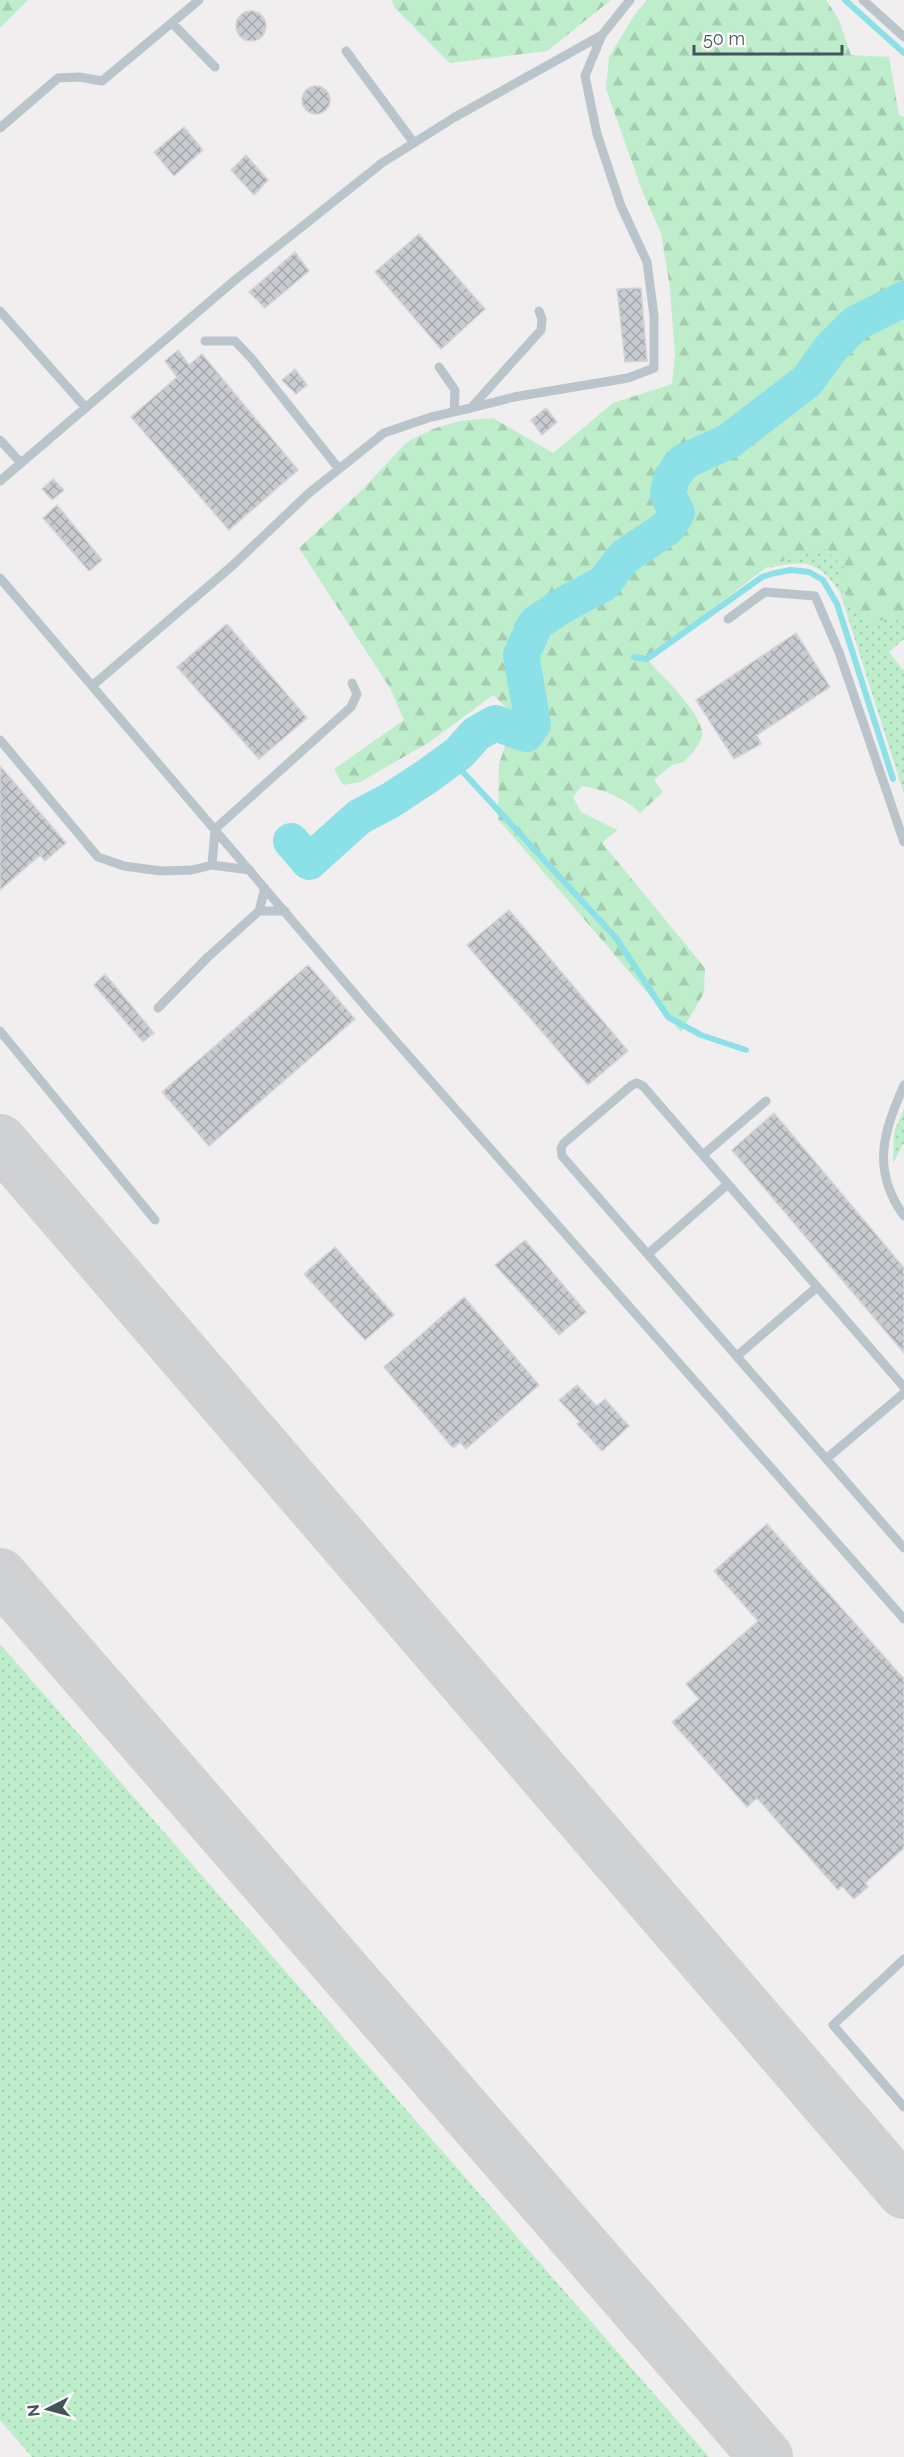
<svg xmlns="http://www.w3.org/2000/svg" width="904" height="2457" font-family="Raleway,sans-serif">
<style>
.grass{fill:url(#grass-dots)}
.forest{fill:url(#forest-firs)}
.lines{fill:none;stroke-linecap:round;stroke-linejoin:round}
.stream{stroke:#8ce0e8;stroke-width:6}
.river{stroke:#8ce0e8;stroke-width:36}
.taxiway{stroke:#d0d1d3;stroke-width:54}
.building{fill:url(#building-cross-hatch);stroke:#d2d5d9;stroke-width:1.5}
.service{stroke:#bac4cb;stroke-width:9}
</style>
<defs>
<pattern id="grass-dots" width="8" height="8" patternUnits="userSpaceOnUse" patternTransform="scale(1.5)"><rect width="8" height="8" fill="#bdedca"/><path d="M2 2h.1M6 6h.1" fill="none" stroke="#a4cdb0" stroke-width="1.8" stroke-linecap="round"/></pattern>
<pattern id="forest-firs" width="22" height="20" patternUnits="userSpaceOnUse" patternTransform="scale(1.5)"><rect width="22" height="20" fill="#bdedca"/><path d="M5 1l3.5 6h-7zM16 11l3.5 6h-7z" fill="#a4cdb0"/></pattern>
<pattern id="building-cross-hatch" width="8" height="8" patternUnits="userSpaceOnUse" patternTransform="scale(1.5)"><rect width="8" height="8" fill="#c8ccd0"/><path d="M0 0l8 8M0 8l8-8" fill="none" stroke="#a4a8ac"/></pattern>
</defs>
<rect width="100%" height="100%" fill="#f0eeee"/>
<path class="grass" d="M822,546L845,568L890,617L900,621L904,618V639L889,652L904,671V794L840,592C816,558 805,561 766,568Z
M904,1109V1143L893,1163L894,1132Z
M0,1644L709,2457H32L0,2420Z"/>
<path class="forest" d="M0,0H28L0,28Z
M392,0H611L547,51L450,63L395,8Z
M647,0H826L838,18L851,55L889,57L899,115L904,117V618L901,622L890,617L871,624L840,588L845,568L822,547L767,567L647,659C659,674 710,719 701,739C698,747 690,755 684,762L672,765L654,780L663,792L640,813C625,798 603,789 582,786L573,797L581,812L617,830L602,843L705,968L704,993L681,1032L498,819L499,764L515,716L493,695L428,743L360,782L343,785L334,769L404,720L390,688L299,548L364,488L407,442L433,429L460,421L493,418L553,453L613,403L672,384L675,355L670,288L661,233L643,193L606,89L609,57L635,14Z"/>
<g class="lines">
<path class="stream" d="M845,0L904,53
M634,657L647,659L762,577L775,573L791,570L809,572L823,580L837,604L893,779
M451,759L616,938L668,1017L701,1035L746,1050"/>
<path class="river" d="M291,841L309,862L359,817L391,800L426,777L459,753L476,734L495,723L526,734L533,724L521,655L536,623L565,604L603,584L624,557L667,528L677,513L668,495L671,479L683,462L729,441L807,381L831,348L856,323L904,299"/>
<path class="taxiway" d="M0,1141L904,2192
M0,1575L766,2457"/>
</g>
<path class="building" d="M236 26a15 15 0 1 1 30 0a15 15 0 1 1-30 0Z
M302 100a14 14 0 1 1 28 0a14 14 0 1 1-28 0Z
M184,127L203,150L174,176L154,152Z
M246,155L268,180L254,195L231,170Z
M419,234L485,309L441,349L375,272Z
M295,252L309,271L265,308L249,292Z
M641,288L647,361L625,362L617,289Z
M178,350L189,365L202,354L298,470L229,530L131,417L177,377L165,361Z
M295,369L307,385L296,394L282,380Z
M546,408L557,422L542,435L531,420Z
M53,479L64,490L52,500L42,489Z
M57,505L102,560L89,571L43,518Z
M227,624L307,718L259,759L177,667Z
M796,633L830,687L757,735L761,744L734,759L696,700Z
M0,766L66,843L45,861L40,855L0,890Z
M509,910L628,1051L588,1085L467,945Z
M308,965L355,1019L209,1146L162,1092Z
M105,974L154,1033L143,1042L94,985Z
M774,1113L904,1268V1353L732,1150Z
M525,1240L586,1312L559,1335L495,1265Z
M335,1247L394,1315L365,1340L304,1274Z
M464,1297L539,1385L466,1449L460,1442L453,1448L384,1367Z
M577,1385L597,1406L605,1399L629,1426L602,1451L577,1424L580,1422L559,1400Z
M767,1524L904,1679V1848L865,1883L868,1887L854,1899L842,1886L838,1890L757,1798L747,1807L672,1722L699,1699L686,1684L758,1621L714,1571Z"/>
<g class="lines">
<path class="service" d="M863,0L904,37
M172,23L215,67
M346,51L414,143
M0,128L58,78L79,77L102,81L199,0
M0,311L86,408
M205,341H235L252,359L339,469
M439,367L455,390L454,412
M471,408L541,330L542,319L539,311
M0,440L21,463
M0,481L235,280L382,163L455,117L602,35L630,0
M0,578L371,1013L904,1619
M728,619L765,592L815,596L839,652L904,842
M92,686L232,566L309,493L384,433L431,417L471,408L514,397L628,378L654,368V316L647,262L621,206L597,134L585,76L602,35
M0,740L98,857L124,866L161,871L192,870L212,865L250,870
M212,865L215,829L351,707L357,694L352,683
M259,911L265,888
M158,1008L208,957L259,911H285
M0,1031L155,1220
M904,1085C883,1133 871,1170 904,1216
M703,1155L766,1101
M648,1254L728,1184
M737,1356L817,1287
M904,1387L643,1086L637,1083L632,1085L564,1143L561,1148L562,1156L904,1548
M826,1459L904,1393
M904,1959L833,2025L904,2107"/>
</g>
<g transform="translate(48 2409) rotate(264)" stroke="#ffffff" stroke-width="4.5" paint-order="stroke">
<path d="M0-4.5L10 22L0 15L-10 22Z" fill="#47535b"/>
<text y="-9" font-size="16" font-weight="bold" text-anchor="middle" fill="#47535b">N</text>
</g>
<path d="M694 45v9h148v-9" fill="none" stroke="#47535b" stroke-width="3"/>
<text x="703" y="45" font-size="18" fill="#47535b" stroke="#ffffff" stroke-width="4.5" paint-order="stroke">50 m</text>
</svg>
